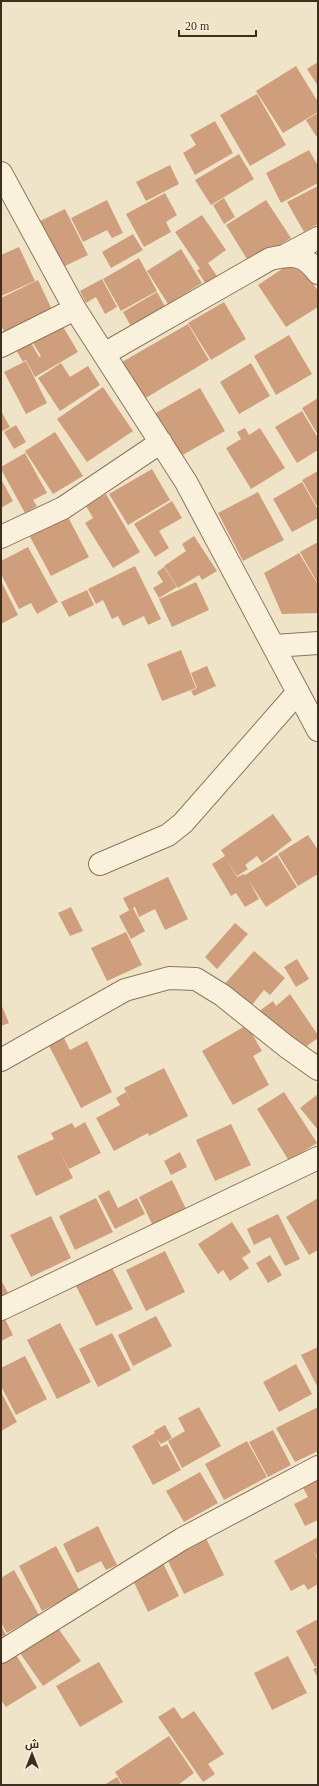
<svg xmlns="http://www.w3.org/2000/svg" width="319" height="1786" font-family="'Times New Roman',Cairo,serif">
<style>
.building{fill:#cf9f7d}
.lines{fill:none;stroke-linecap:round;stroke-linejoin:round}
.minor-casing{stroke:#8d765c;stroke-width:24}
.minor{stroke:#faf1dc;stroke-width:22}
</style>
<rect width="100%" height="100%" fill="#f0e4c8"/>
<path class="building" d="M318,62V86L307,69Z
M296,66L318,102V112L283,133L256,91Z
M257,94L286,145L250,166L220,115Z
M318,113V135L316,136L306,120Z
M215,121L233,153L195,175L183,153L196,145L190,135Z
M309,150L318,166V183L281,203L266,173Z
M239,154L254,179L211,205L195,180Z
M170,165L179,184L146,201L136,182Z
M318,186V224L304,232L287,202Z
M165,193L177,215L166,222L171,232L144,247L126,214Z
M224,198L235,217L224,224L213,205Z
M107,200L123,233L112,238L107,230L83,242L71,218Z
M266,200L291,238L250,264L226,225Z
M65,209L88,255L63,267L40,221Z
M202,215L226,250L208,263L217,276L205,283L197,270L200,269L175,232Z
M133,234L143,250L111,268L102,252Z
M19,247L35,281L1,296V255Z
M181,249L202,283L168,304L147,271Z
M139,258L157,291L121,311L103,279Z
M288,265L304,270L318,291V307L286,327L258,285Z
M102,279L117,307L105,314L96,297L86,303L80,291Z
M38,280L54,314L6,336L1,325V298Z
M157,292L167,310L133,330L123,312Z
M224,302L246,339L211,360L188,323Z
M61,323L78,352L35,377L26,360L23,362L15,348L29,339L39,357L41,356L31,340Z
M188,324L209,360L144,399L122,362Z
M289,335L312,374L276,395L254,356Z
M26,361L47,403L26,414L4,372Z
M61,363L70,377L88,366L100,385L60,411L38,378Z
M251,363L270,396L239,414L220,382Z
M103,387L133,431L87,462L57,419Z
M200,388L225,431L179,457L154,414Z
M318,398V435L302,408Z
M1,411L10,427L1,432Z
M302,411L318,438V450L297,463L275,427Z
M16,425L26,442L14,449L4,432Z
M245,428L249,435L260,428L285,468L251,489L226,448L241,439L237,432Z
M55,432L83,476L53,494L25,451Z
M25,453L47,493L33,500L37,506L25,513L1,469V467Z
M152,469L170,500L128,525L109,494Z
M318,471V508L302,480Z
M1,479L13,501L1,508Z
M302,482L318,510V518L292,532L273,499Z
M258,492L284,540L243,561L218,513Z
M106,494L140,552L113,568L85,523L93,518L86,506Z
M172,501L182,518L159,531L169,548L155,557L134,524Z
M67,515L89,557L51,576L29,535Z
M194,536L217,571L202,580L199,575L178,588L164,566L186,551L182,544Z
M318,542V584L300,552Z
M28,547L58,602L37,614L31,603L19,609L1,574V561Z
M299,553L318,585V613L282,614L264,573Z
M135,566L161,619L148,625L144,616L123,626L118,616L112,619L103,600L96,604L88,589Z
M164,567L177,587L159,598L153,588L163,582L157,572Z
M1,581L18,615L1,624Z
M196,582L209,610L172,627L159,599Z
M87,590L94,605L69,617L61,602Z
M181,650L196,688L162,701L147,664Z
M207,666L216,686L194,696L191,691L197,688L191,673Z
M273,814L292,840L262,863L257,856L245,865L248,869L237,876L226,859L237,877L244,874L245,875L277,855L297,887L266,907L249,881L259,899L245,907L236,893L231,896L212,864L225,856L221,850Z
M308,835L318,850V874L298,886L278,854Z
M168,877L188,919L165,930L155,909L139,917L135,907L129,910L123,898Z
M71,907L83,931L70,936L58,913Z
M133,908L145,931L131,939L119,916Z
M235,923L248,934L217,969L205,957Z
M126,932L142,965L107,981L91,948Z
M254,951L285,978L270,995L264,990L247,1011L221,988Z
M297,959L309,979L296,987L284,967Z
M290,994L318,1035V1038L304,1048L258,1012L273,1001L276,1006Z
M1,1004L9,1023L1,1026Z
M247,1025L262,1051L253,1056L269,1085L233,1105L202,1051Z
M61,1032L70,1050L87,1041L112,1092L81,1108L46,1040Z
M164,1068L188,1116L149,1136L148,1133L114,1151L96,1118L120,1105L116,1098L126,1092L138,1113L124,1088Z
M284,1092L317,1143L289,1161L257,1109Z
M318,1094V1130L300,1108Z
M85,1122L101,1153L69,1169L59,1150L73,1178L36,1196L17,1156L54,1139L51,1133L72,1123L75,1128Z
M231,1124L251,1165L215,1181L196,1140Z
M180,1152L187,1167L171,1175L164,1161Z
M172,1180L187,1211L154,1228L139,1197Z
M109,1190L118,1208L137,1198L145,1214L115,1229L98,1196Z
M96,1198L113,1232L75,1250L59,1216Z
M318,1198V1250L309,1255L286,1217Z
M278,1214L300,1259L285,1266L270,1237L254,1245L247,1229Z
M51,1216L71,1258L31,1277L10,1235Z
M232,1222L251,1252L242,1258L249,1268L230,1281L223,1270L218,1274L198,1244Z
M165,1251L185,1292L146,1311L126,1270Z
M270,1255L282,1275L268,1283L256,1263Z
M110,1264L133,1309L96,1326L74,1282Z
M1,1280L13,1302L1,1308Z
M156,1316L172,1346L133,1366L118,1335Z
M4,1317L13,1335L1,1341V1319Z
M60,1323L91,1382L57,1399L27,1340Z
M112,1333L131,1370L98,1387L79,1349Z
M318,1347V1388L301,1355Z
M25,1356L47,1399L16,1415L1,1386V1368Z
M296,1364L312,1394L279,1412L263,1382Z
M1,1392L17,1422L1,1431Z
M199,1407L221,1446L182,1468L168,1441L185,1431L178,1418Z
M318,1407V1451L295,1462L276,1428Z
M165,1425L172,1438L161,1444L157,1439L161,1447L167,1444L181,1470L153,1485L132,1446L155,1433L154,1431Z
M273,1430L291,1465L268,1477L249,1442Z
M247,1441L267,1477L224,1500L205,1464Z
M200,1472L218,1503L184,1522L166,1491Z
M318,1475V1520L305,1526L294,1504L308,1497L301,1484Z
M98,1526L117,1565L106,1570L101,1561L77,1573L63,1544Z
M205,1536L224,1575L184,1594L165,1555Z
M318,1537V1558L313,1550L318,1560V1584L308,1590L304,1584L291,1591L274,1561Z
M56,1546L80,1591L42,1611L19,1566Z
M161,1559L179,1596L148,1612L130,1574Z
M14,1570L39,1615L7,1633L1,1623V1578Z
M318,1619V1665L315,1667L296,1631Z
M1,1625L6,1635L1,1637Z
M58,1628L81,1661L43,1686L20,1653Z
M16,1655L37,1688L6,1707L1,1700V1664Z
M288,1656L307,1693L272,1710L254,1673Z
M99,1662L123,1702L80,1727L56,1686Z
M318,1667V1678L313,1669Z
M174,1707L182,1719L194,1711L224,1754L208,1764L215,1774L203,1782L158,1717Z
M169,1736L194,1773L178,1785H123L115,1772Z
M117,1777L122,1785H104Z"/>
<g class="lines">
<g class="minor-casing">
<path id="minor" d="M1,173L75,309L186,482L318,730
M286,255L318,238
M1,346L75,309
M104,354L270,259C292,254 304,253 318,273
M1,537L63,508L161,442
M274,646L318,643
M100,864L168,835L183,823L298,692
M1,1060L125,990L169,978L196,979L222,995L287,1047L318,1069
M1,1309L318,1158
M1,1652L182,1539L318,1467"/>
</g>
<use href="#minor" class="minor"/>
</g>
<rect width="319" height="1786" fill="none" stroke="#3d2e20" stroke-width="4"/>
<g transform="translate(32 1754)" stroke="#f7eed8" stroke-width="3" paint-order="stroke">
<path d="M0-3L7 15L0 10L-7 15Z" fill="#3d2e20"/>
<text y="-6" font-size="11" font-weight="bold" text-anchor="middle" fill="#3d2e20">ش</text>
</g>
<path d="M179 30v6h77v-6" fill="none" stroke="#3d2e20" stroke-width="2"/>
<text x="185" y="30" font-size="12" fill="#3d2e20" stroke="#f7eed8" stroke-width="3" paint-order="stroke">20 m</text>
</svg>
